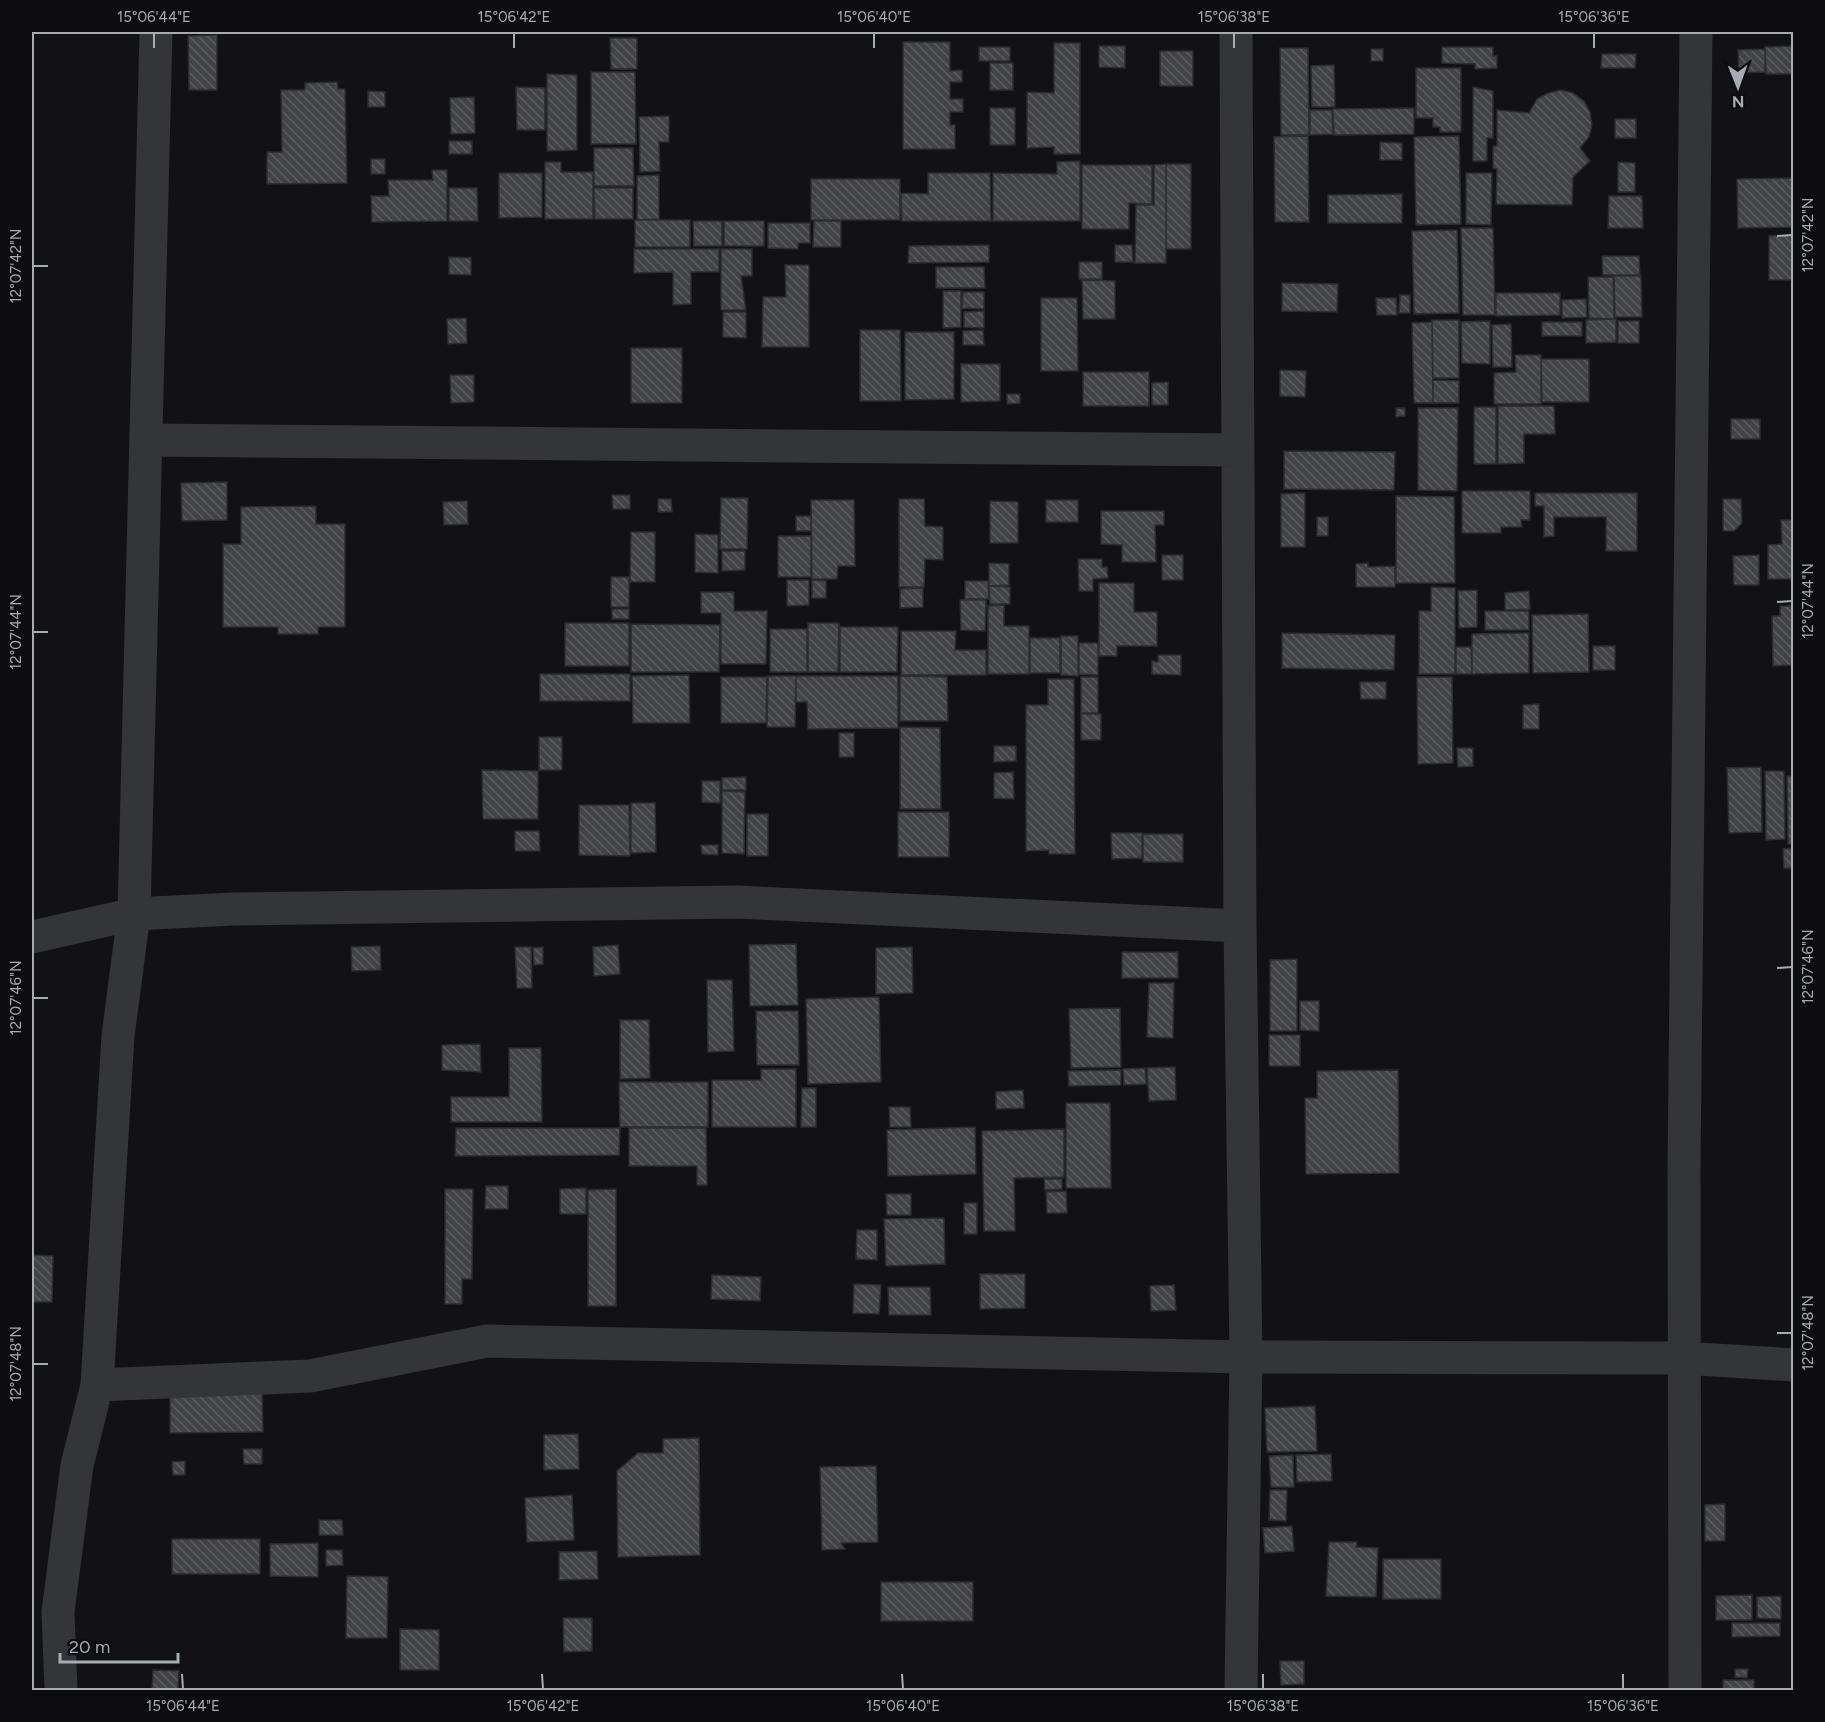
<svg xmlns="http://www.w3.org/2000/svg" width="1825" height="1722" font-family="Figtree,sans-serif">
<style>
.building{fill:url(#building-back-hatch);stroke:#2c2d30;stroke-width:1.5}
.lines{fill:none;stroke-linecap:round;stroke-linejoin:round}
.minor{stroke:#333539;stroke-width:33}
.ticks{fill:none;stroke:#a4acb4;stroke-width:2}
.neatline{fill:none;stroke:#a4acb4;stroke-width:2}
.ticks-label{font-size:15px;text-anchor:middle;fill:#a4acb4}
</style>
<defs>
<pattern id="building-back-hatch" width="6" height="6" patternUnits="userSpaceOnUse" patternTransform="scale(1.5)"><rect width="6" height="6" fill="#414347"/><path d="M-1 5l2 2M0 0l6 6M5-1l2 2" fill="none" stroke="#595b5f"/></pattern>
</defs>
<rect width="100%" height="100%" fill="#121214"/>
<path class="building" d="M217,35V90H189L188,36Z
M610,38H637V69H611Z
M903,42H950V71L962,70V82H950V99H963V112H950V125H955V149H903Z
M1054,43H1080V154H1054V147L1027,148V92L1054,93Z
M1099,46H1125V68L1099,67Z
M1794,46V74H1766L1765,47Z
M979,47H1010V61H979Z
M1442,47H1493V56H1497V68L1475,69V64L1442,63Z
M1280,48H1308L1309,135H1281Z
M1371,49H1383V61H1371Z
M1765,49V72L1739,73L1738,50Z
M1160,51H1193V86H1160Z
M1602,54H1636L1635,68H1601Z
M990,63H1013V90H990Z
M1334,65L1335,107H1312L1311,66Z
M1416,68H1461V132H1440V127H1433V118H1416Z
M591,72H635L636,144H591Z
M547,74L577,75V150L547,151Z
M337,82L338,89H345L347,183L267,184V152H282L281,90H305V83Z
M516,87L545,88V130H517Z
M1473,87L1493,91V138H1487V161H1473Z
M1561,90L1573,93L1584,101L1590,112L1592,125L1589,137L1580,148L1590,161L1573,177L1572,205L1496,204L1497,169L1493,168V146H1497V110L1529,113L1537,99L1548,93Z
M368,91L385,92V107H368Z
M474,97L475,133L451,134L450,98Z
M990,108H1015V145H990Z
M1414,108V134L1334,135L1333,109Z
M1310,110H1332L1333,134L1310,135Z
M669,116V142H659L660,171L640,172L639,117Z
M1615,119H1636V138H1615Z
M1308,136L1309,222H1275L1274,137Z
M1459,136L1461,224L1416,225L1414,137Z
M449,141H472V154H449Z
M1380,142L1402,143V160H1380Z
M594,148H633L634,186H594Z
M371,159H385V174H371Z
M1080,161V221H993V173L1057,174V162Z
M545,162H561V172H593V219H545Z
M1618,162L1635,163V192H1618Z
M1166,164V263H1135L1136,205H1154V165Z
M1166,164H1191V249H1166Z
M1082,165H1152V204L1129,203V229H1082Z
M432,170H447V221L372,222L371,196H389L388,180H433Z
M499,173H542V217L499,218Z
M928,173H990L991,221H902L901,193L928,194Z
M1466,173H1492L1491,225L1466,224Z
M659,175V219L637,220V176Z
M1793,178L1794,227L1738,228L1737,179Z
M811,179H900V220H811Z
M449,188H477L478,221H449Z
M594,188H633V219H595Z
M1402,194V223H1328V195Z
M1609,196H1642L1643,228H1608Z
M635,220H690V247H635Z
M693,221H722V246H694Z
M724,221H764V246H724Z
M814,221H841V247H813Z
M768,223H810V243H798V249L768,248Z
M1461,228H1493L1495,315H1463Z
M1457,230L1459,313L1414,314L1412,231Z
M1794,235V280H1769V236Z
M989,245V262L908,263L909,246Z
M1115,245H1132L1133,262H1115Z
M634,249H719V272H691V304L673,305V272L634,273Z
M721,249H752V276H741L746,310H721Z
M1602,256H1639L1640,275H1603Z
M449,257L471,258V275L449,274Z
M1079,262H1102V279H1079Z
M785,265H809V347H762L763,297H786Z
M936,267H984L985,288H936Z
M1614,276H1641L1642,317H1615Z
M1588,277H1613L1614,319L1589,318Z
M1082,280L1115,281V319H1083Z
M1282,283L1338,284L1337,312L1282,311Z
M943,291H961V327L943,328Z
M963,292H984V309L962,308Z
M1496,293H1560V315L1496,316Z
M1400,295H1410V313H1399Z
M1041,298H1077L1078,371H1041Z
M1376,298H1396L1397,315H1377Z
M1586,299L1587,317L1562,318V300Z
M984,311V328L964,327V312Z
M723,312H746V338L723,337Z
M466,318L467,343L448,344L447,319Z
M1616,319V342L1586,343V320Z
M1432,320H1459V378H1433Z
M1490,321V364L1462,363L1461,322Z
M1618,321H1639V343H1618Z
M1432,322L1433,403H1414L1412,323Z
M1542,322H1582V336H1542Z
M1511,324L1512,367H1493L1492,325Z
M860,330H900L901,401H860Z
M983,330L984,345H963V331Z
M905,332H954V399L905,400Z
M631,348H682V403H631Z
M1515,355H1541V404H1494V373L1516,372Z
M1541,359H1589V402H1542Z
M961,364H1000V401L961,402Z
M1280,370L1306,371L1305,397L1280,396Z
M1083,372H1149V406H1083Z
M450,375H474V402L451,403Z
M1433,380L1459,381V403H1433Z
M1168,382V405H1152V383Z
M1007,394H1020V403L1007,404Z
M1498,406H1554L1555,434H1524V463L1498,464Z
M1474,407H1496V464H1474Z
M1396,408H1405V416L1396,417Z
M1418,408H1458L1457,491L1418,490Z
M1731,419H1760V439H1731Z
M1284,451L1395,452L1394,490L1284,489Z
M227,482V520L182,521L181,483Z
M1462,491H1530V520H1521L1522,527H1501V533H1462Z
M1305,493V547H1281V494Z
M1535,493H1637V551H1606V517H1554V536L1544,537V506H1535Z
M612,495H630V509H613Z
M1396,496L1454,497L1455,583H1396Z
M721,498H748L747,549H720Z
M658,499H671L672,512H658Z
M899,499H924L925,526L943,527V560L925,559L924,587H899Z
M1723,499H1741L1742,523L1734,531H1723Z
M811,500H854L855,566H838L837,579H812Z
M1046,500H1078V522H1046Z
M467,501L468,524L444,525L443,502Z
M990,501L1018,502V543H990Z
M316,506V524H345V627H318V634H278V627H223V544H241V507Z
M1101,511H1164V525H1155L1156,562H1122V545L1101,544Z
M796,516H811V531H796Z
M1317,517H1328V536H1317Z
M1781,520H1794V579H1768V545L1782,544Z
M631,532H655V582H630Z
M695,534L718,535V573L695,572Z
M778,536H811V577H778Z
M722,551H745V570L722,571Z
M1162,555H1183V580H1162Z
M1759,555V585H1734L1733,556Z
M1078,559H1102V567H1107L1108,578L1093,579V591H1079Z
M989,563L1009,564V585L989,586Z
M1368,563V567L1395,566V587H1356V564Z
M611,577H629V607H611Z
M787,580H809V605L787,606Z
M812,580L826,581V598H812Z
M965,581H988L989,599H965Z
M1099,583H1134V612H1157V646H1117V656H1099Z
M989,586L1010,587V604H990Z
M1431,587L1455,588V674H1419V611H1431Z
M923,588V607L900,608V589Z
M1477,590V627L1459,628L1458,591Z
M1529,591L1530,609L1505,610V593Z
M701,592H734V611H767L766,664H721V613H701Z
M960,600H986L985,631L961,630Z
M1004,605V626H1029V674H988V606Z
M1780,606H1794V665L1773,666L1772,616H1780Z
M612,609H629V619H612Z
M1485,611H1529V630H1485Z
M1588,614L1589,672L1533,673L1532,615Z
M565,623H629V666H565Z
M808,623H839L838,672H808Z
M631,624L720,625L719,672H631Z
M840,627H898L897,672H840Z
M770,629H807V672H770Z
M901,631H956L955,650H986V675H901Z
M1282,633L1395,635L1394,670L1282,668Z
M1529,633V673L1472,674V634Z
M1061,636H1078V676L1061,675Z
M1030,638H1060V673H1030Z
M1079,643H1098V675L1079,674Z
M1593,646H1615V670H1593Z
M1456,647H1471L1472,674H1456Z
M1158,655H1181V675L1152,674V661L1158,662Z
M540,674H630V701H540Z
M689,675L690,723H633L632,676Z
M768,676H796L795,727H767Z
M796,676H898V728L808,729L807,702H796Z
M900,676L947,677L948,721H900Z
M721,677H767L766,723H721Z
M1081,677H1098V713H1081Z
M1417,677H1452L1453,763L1418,764Z
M1048,679H1074L1075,854H1049V850L1026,851V705H1048Z
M1360,682H1386V699H1361Z
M1539,704V729H1523V705Z
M1081,714H1101V740H1081Z
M900,727L940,728L941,809H900Z
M839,733H854V757H839Z
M539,737H562V770H539Z
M994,746H1016V761L994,762Z
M1457,748H1473V766L1458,767Z
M1761,767L1762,832L1729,833L1727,768Z
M482,770L538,771V819H483Z
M1765,771H1784L1785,839L1766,840Z
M1013,772L1014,799L994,798V773Z
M1787,776H1794V844H1788Z
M746,777V790H722V778Z
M702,781H720V803L702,802Z
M722,791L745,792L744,854L722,853Z
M631,803H655L656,852L631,853Z
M579,805H629L630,856L579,855Z
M898,812H949V857H898Z
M747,814H768V856H747Z
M515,831H539L540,851H515Z
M1111,833H1142V858L1112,859Z
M1143,834H1183V862H1143Z
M701,845H718V855L702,854Z
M1794,848V868H1784L1783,849Z
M796,944L798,1005L750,1006L749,945Z
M618,945L620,974L594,976L593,947Z
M380,946L381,970L352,971L351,947Z
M515,947H531L532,988H517Z
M543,947V964L534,965L533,948Z
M912,947L913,993L876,994V948Z
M1122,952H1178V978H1122Z
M1297,959V1031H1270V960Z
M707,980H732L734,1051L708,1052Z
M1149,983H1174L1173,1038L1147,1037Z
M879,997L881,1082L808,1084L806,999Z
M1300,1001H1319V1031L1300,1030Z
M1120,1008L1121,1067L1071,1068L1069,1009Z
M756,1011H798L799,1065H757Z
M620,1020H649L650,1078L620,1079Z
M1269,1035H1300V1066H1269Z
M480,1044L481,1072L442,1070V1045Z
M509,1048H541L542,1122H451V1097H509Z
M1175,1067L1176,1100L1149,1101L1147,1068Z
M1145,1068L1146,1084L1124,1085L1123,1069Z
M761,1069H796V1127H712V1080H761Z
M1121,1070V1085L1069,1086L1068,1071Z
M1398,1070L1399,1173L1306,1174L1305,1098H1317V1071Z
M619,1082H708V1127H620Z
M802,1088H816V1127H801Z
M1023,1090L1024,1108L996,1109V1092Z
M1066,1103H1110L1111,1188H1066Z
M889,1107H910L911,1127H890Z
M975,1127L976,1174L888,1176L887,1130Z
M456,1128H620L619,1155L455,1156Z
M629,1128H706L707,1185H697V1166H629Z
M1064,1129V1177L1014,1178L1015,1231H984L982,1131Z
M1044,1179H1062V1189L1045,1190Z
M486,1186H508V1209H485Z
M586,1188V1214H560V1189Z
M445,1189H473L472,1279H462V1304H445Z
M616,1189V1306H588V1190Z
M1066,1191L1067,1213H1047L1046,1192Z
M886,1194H911V1215H887Z
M964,1203H977V1234H964Z
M944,1218L945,1264L886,1266L884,1219Z
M857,1230H877V1260L856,1259Z
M32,1255L53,1256L52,1302H32Z
M980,1274H1025V1308L980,1309Z
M712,1275L761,1277L760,1301L711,1299Z
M854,1284L881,1285L879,1314L853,1313Z
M1174,1285L1176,1310L1151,1311L1150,1286Z
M888,1287H930L931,1315H889Z
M262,1392L263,1432L170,1433V1393Z
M1315,1406L1317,1451L1267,1452L1265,1408Z
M578,1434L579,1469L544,1470V1435Z
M699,1438L700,1555L618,1557L617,1471L638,1453H663V1439Z
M243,1449H262V1464H244Z
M1331,1454L1332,1481L1297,1482L1296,1455Z
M1293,1455L1294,1487H1271L1269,1456Z
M185,1461V1475H173L172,1462Z
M876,1466L878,1542L841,1543L845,1549L822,1550L820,1467Z
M1270,1490H1287L1286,1521L1269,1520Z
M572,1495L574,1540L527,1542L525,1498Z
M1725,1504V1541H1705V1505Z
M319,1520H342L343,1535H319Z
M1292,1526L1294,1551L1265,1553L1263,1528Z
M172,1539H260V1574H172Z
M1329,1542H1357L1356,1547L1378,1548L1376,1597L1326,1596Z
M318,1543V1577L270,1576V1544Z
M326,1550H342L343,1565L326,1566Z
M597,1551L598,1579L559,1580V1552Z
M1383,1559H1441V1599H1383Z
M347,1576L388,1577L387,1638H346Z
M881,1582H973V1621H881Z
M1752,1595V1620H1716V1596Z
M1781,1596V1619L1757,1618V1597Z
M563,1618H592V1651L564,1652Z
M1732,1623H1780V1636L1732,1637Z
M400,1629L439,1630V1670H400Z
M1280,1661H1304V1684L1281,1685Z
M1735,1669H1748L1747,1678L1735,1677Z
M153,1670L179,1671L178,1690H152Z
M1723,1680H1754V1690H1723Z"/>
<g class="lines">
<path class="minor" d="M1236,32L1240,926L1246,1357L1241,1690
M147,440L1238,450
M32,937L134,914L233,909L737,902L1240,926
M97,1385L310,1376L487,1341L1246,1357L1683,1358L1794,1365
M61,1690L58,1612L77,1465L97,1385L118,1036L134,914L156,32
M1685,1690L1684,1169L1696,32"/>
</g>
<path class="ticks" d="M154,33V48M514,33V48M874,33V48M1234,33V48M1594,33V48M1777,236L1792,235M33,266H48M1777,602L1792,601M33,632H48M1777,968L1792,967M33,998H48M1777,1333H1792M33,1364H48M182,1674L183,1689M542,1674L543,1689M902,1674L903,1689M1263,1674V1689M1623,1674V1689"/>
<rect width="1825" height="1722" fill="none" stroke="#0d0d0f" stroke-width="66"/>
<g transform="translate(1738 87) rotate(179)" stroke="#0d0d0f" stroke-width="4.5" paint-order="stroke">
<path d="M0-4.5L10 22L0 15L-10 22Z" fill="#a4acb4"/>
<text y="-9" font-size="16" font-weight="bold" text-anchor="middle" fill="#a4acb4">N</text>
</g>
<path d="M60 1653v9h118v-9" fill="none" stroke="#a4acb4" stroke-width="3"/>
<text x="69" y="1653" font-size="18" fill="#a4acb4" stroke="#0d0d0f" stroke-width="4.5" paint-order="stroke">20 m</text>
<rect x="33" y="33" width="1759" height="1656" class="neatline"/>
<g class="ticks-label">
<text x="154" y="22">15°06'44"E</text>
<text x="514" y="22">15°06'42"E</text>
<text x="874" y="22">15°06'40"E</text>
<text x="1234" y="22">15°06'38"E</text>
<text x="1594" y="22">15°06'36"E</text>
<text transform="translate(1808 235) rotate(-90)" y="5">12°07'42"N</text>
<text transform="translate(16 266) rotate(-90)" y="5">12°07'42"N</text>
<text transform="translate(1808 601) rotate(-90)" y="5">12°07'44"N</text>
<text transform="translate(16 632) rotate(-90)" y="5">12°07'44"N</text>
<text transform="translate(1808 967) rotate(-90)" y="5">12°07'46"N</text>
<text transform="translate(16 998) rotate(-90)" y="5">12°07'46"N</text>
<text transform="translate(1808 1333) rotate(-90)" y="5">12°07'48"N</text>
<text transform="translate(16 1364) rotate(-90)" y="5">12°07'48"N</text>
<text x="183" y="1711">15°06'44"E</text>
<text x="543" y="1711">15°06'42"E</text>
<text x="903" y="1711">15°06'40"E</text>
<text x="1263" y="1711">15°06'38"E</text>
<text x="1623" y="1711">15°06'36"E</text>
</g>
</svg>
